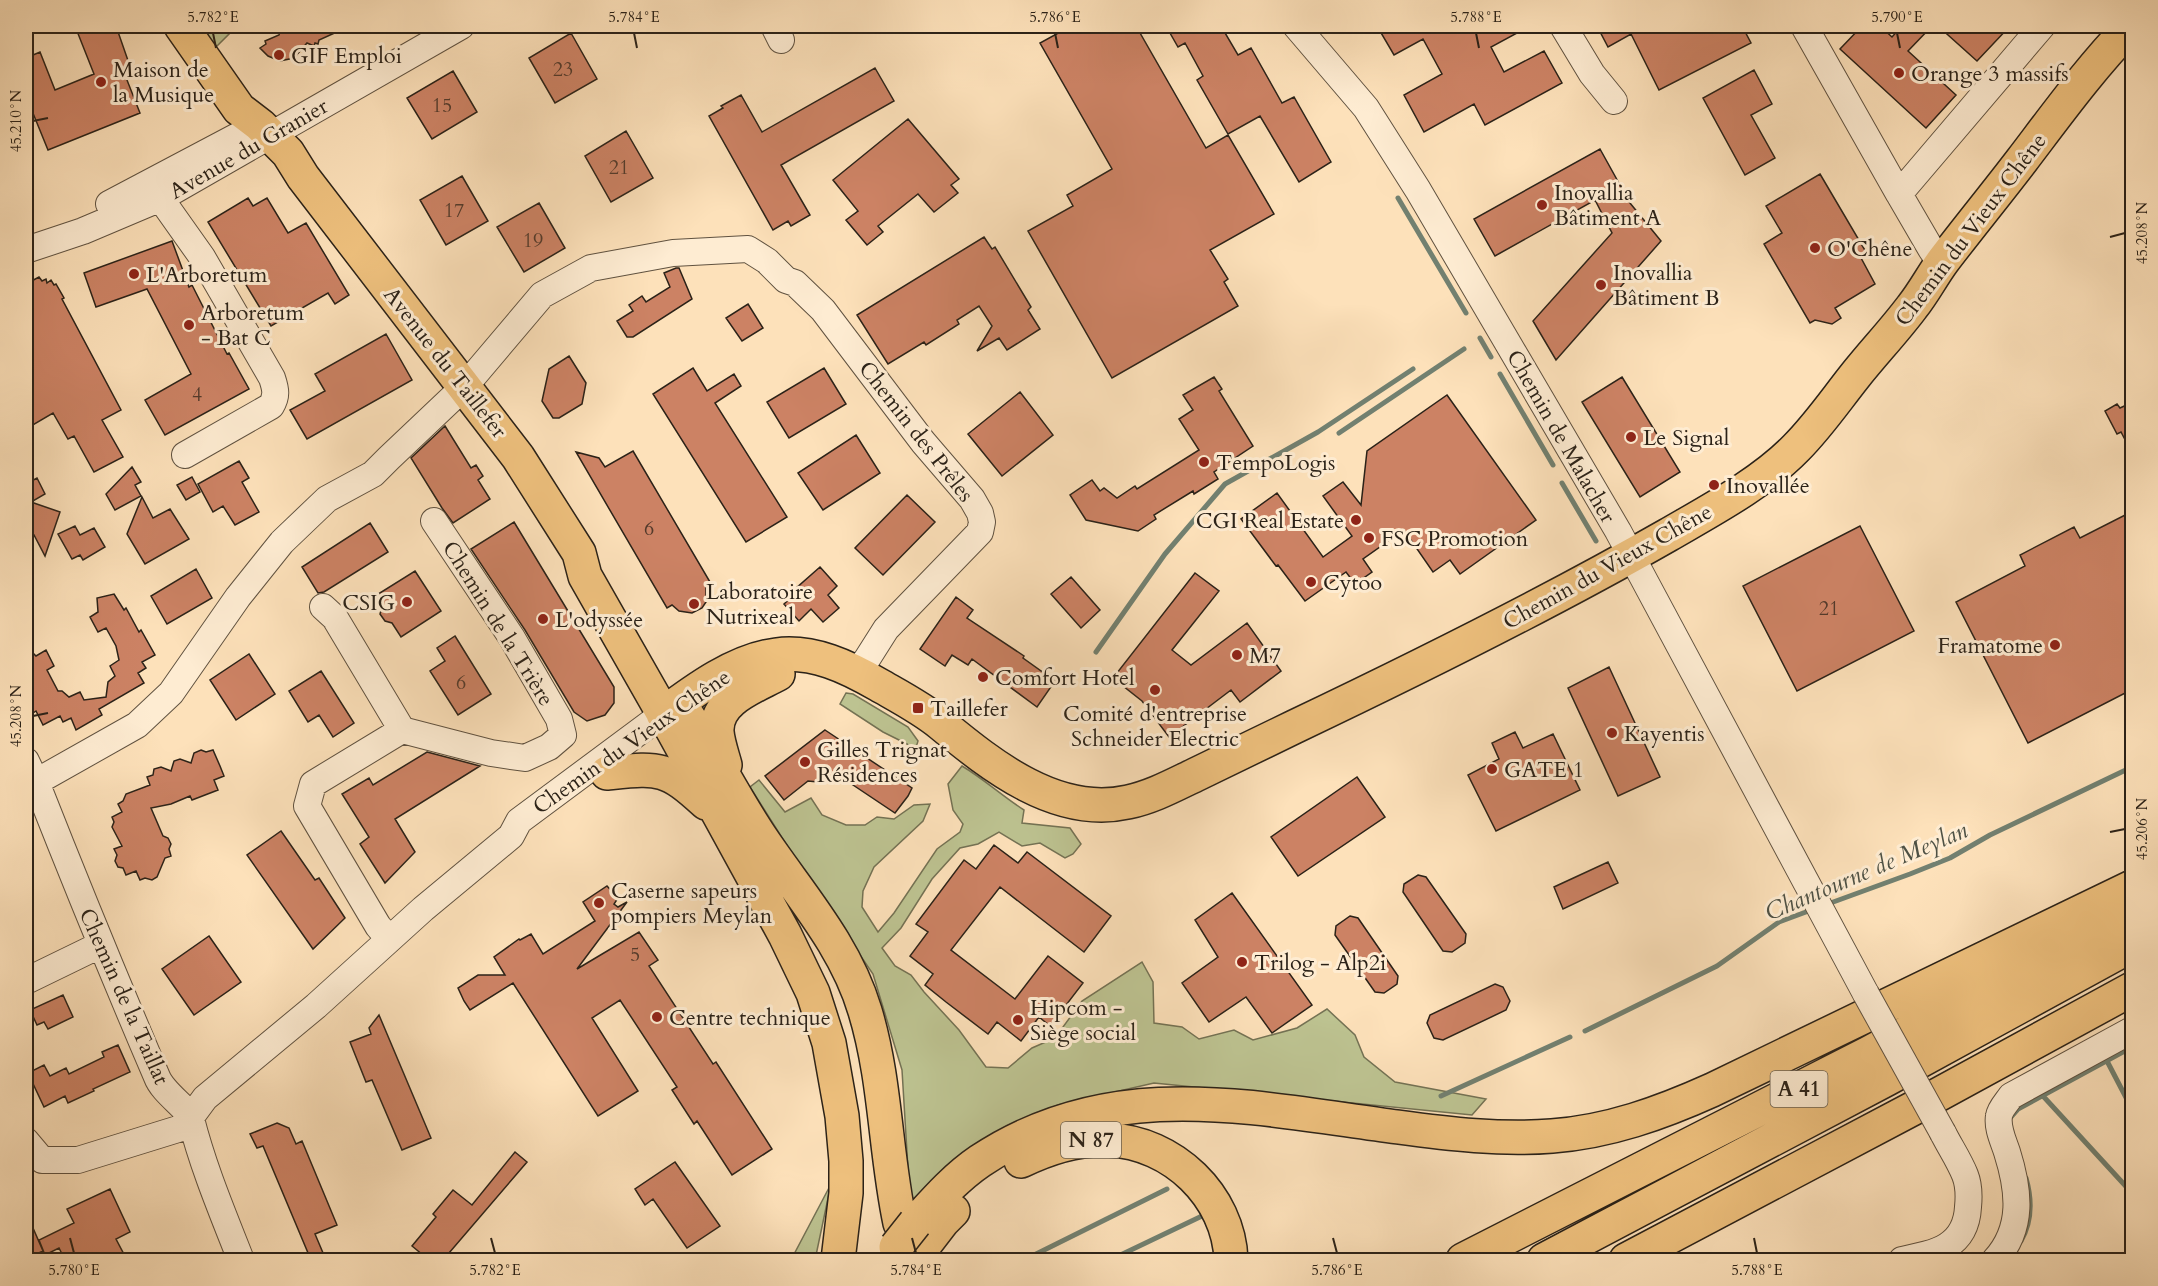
<svg xmlns="http://www.w3.org/2000/svg" width="2158" height="1286" font-family="Cardo,serif">
<style>
.green{fill:#bdc391;stroke:#747254;stroke-width:1.5}
.lines{fill:none;stroke-linecap:round;stroke-linejoin:round}
.stream{stroke:#728070;stroke-width:5}
.building{fill:#cc8264;stroke:#2b2218;stroke-width:1.5}
.minor-casing{stroke:#605240;stroke-width:28}
.major-casing{stroke:#2b2218;stroke-width:36}
.highway-casing{stroke:#2b2218;stroke-width:36}
.minor{stroke:#feecd2;stroke-width:26}
.major{stroke:#eec07d;stroke-width:33}
.highway{stroke:#eec07d;stroke-width:33}
.minor-bridge-casing{stroke:#605240;stroke-width:28;stroke-linecap:butt}
.highway-bridge-casing{stroke:#2b2218;stroke-width:36;stroke-linecap:butt}
.minor-bridge{stroke:#feecd2;stroke-width:26}
.highway-bridge{stroke:#eec07d;stroke-width:33}
.ticks{fill:none;stroke:#2b2218;stroke-width:2}
.poi-dot{fill:#8f2418;stroke:#feecd2;stroke-width:2}
.labels{text-anchor:middle;stroke-width:6;stroke-linejoin:round;paint-order:stroke}
.number-label{font-size:20px;fill:#533a2b}
.shield{fill:#feecd2;stroke:#6a5f50;stroke-width:1.5}
.shield-label{font-size:21px;font-weight:bold;fill:#2b2218}
.poi-label{font-size:22px;fill:#2b2218;stroke:#feecd2;text-anchor:start}
.street-label{font-size:22px;fill:#2b2218;stroke:#feecd2}
.water-label{font-size:24px;font-style:italic;fill:#4e5144;stroke:#feecd2}
.neatline{fill:none;stroke:#2b2218;stroke-width:2}
.ticks-label{font-size:15px;text-anchor:middle;fill:#2b2218}
</style>
<rect width="100%" height="100%" fill="#fde1ba"/>
<filter id="stains"><feTurbulence type="fractalNoise" baseFrequency=".00333" numOctaves="4"/><feColorMatrix values="0 0 0 0 .2 0 0 0 0 .09 0 0 0 0 .02 0 0 0 .5 -.17"/></filter>
<radialGradient id="worn" r=".72"><stop offset=".6" stop-color="#630" stop-opacity="0"/><stop offset="1" stop-color="#630" stop-opacity=".3"/></radialGradient>
<path class="green" d="M194,26H234L233,30L217,46L198,32Z
M846,693L853,694L908,727L918,741L915,751L907,744L883,732L840,704Z
M962,766C984,779 1002,796 1024,810L1022,823L1070,828L1081,844L1073,854L1065,858L1040,843L1022,846L999,832L978,844L960,848L932,879L901,928L882,948L895,966L911,975L924,992L959,1030L986,1067L1008,1068L1032,1048L1055,1038L1082,1001L1142,962L1153,982L1154,1023L1182,1027L1199,1039L1234,1030L1253,1040L1297,1028L1327,1009L1355,1035L1364,1057L1395,1082L1486,1099L1472,1115L1154,1083L1058,1105L977,1143L910,1202L902,1070L873,974L803,871L750,787L759,780L785,812L811,798L822,815L846,825H865L877,817L894,819L914,805L930,804L923,821L874,867L863,891L862,907L878,932L894,913L937,849L960,832L963,824L953,810L948,784Z
M831,1184L815,1260H791Z"/>
<g class="lines">
<path class="stream" d="M1398,198L1466,313
M1480,338L1491,357
M1500,374L1553,465
M1339,433L1464,349
M1562,483L1596,541
M1096,652L1165,554L1225,484L1318,432L1413,369
M1825,905L1910,874L1950,858L1990,835L2132,767
M1585,1031L1717,966L1779,922L1814,909
M2107,1061L2132,1109
M1441,1096L1570,1037
M2043,1096L2132,1193
M2010,1118L2018,1109L2132,1047
M2021,1241C2032,1222 2032,1199 2026,1178
M1024,1260L1167,1189
M1110,1260L1202,1216"/>
</g>
<path class="building" d="M75,26H116L132,72L125,75L140,113L48,150L28,101L30,99L26,91V58L40,52L55,90L94,74Z
M282,26H350L319,40L318,44L315,43L314,46L307,43L294,58L280,61L268,56L260,48L266,44L265,41L279,35Z
M1071,26H1136L1206,148L1228,135L1274,214L1210,250L1228,279L1224,282L1238,306L1112,378L1028,231L1073,206L1067,195L1112,169L1040,43Z
M1166,26H1221L1238,55L1251,48L1282,103L1294,97L1331,162L1299,182L1260,116L1228,134L1197,80L1203,76L1185,43L1178,47Z
M1377,26H1530L1491,47L1504,72L1544,51L1562,83L1485,125L1474,104L1424,132L1404,95L1442,74L1423,39L1394,55Z
M1597,26H1742L1751,43L1659,90L1631,34L1608,47Z
M1862,26H1880L1892,37L1902,26H1932L1908,51L1956,95L1926,128L1840,49Z
M1938,26H2010L1977,61Z
M571,33L597,79L555,103L529,58Z
M875,68L894,101L781,165L810,215L791,226L788,221L773,230L709,116L723,108L721,106L741,95L762,132Z
M1754,70L1772,104L1751,115L1775,158L1745,175L1703,98Z
M453,71L477,112L432,139L407,98Z
M908,119L959,179L951,185L958,193L934,212L918,194L878,226L883,232L867,245L846,220L858,211L833,180Z
M626,131L653,178L611,202L585,156Z
M1600,149L1630,203L1661,241L1556,360L1533,321L1612,233L1595,200L1495,256L1474,219Z
M1820,174L1866,252L1860,256L1875,284L1835,308L1841,318L1832,324L1815,320L1810,323L1764,244L1782,233L1766,206Z
M462,176L488,221L446,245L420,200Z
M248,198L253,206L267,198L288,233L306,223L349,295L335,304L328,293L271,326L208,222Z
M539,203L565,248L524,272L497,227Z
M984,237L992,249L995,247L1031,307L1028,310L1040,329L1007,350L999,338L977,351L992,326L979,306L957,320L959,324L926,345L924,342L888,364L857,315Z
M172,241L189,287L192,285L227,354L229,353L249,389L165,435L145,400L191,374L147,289L96,307L84,273Z
M676,268H679L692,299L633,337H627L617,321L633,311L629,305L642,296L646,302L670,287L664,273Z
M39,277L42,281L46,279L47,283L51,280L54,285L56,284L64,298L62,299L121,410L102,420L123,457L94,472L74,436L68,439L53,413L26,429V284Z
M748,304L763,328L742,341L726,318Z
M386,334L412,380L307,439L290,410L325,391L315,374Z
M569,356L586,383L582,404L559,418H553L542,401L549,369Z
M693,368L707,391L734,374L741,386L715,403L787,517L746,542L653,394Z
M824,368L846,404L789,438L767,402Z
M1214,377L1222,389L1219,391L1253,446L1214,472L1218,479L1194,494L1193,491L1154,515L1156,519L1138,531L1086,520L1070,495L1092,480L1100,491L1104,488L1117,498L1135,486L1137,489L1199,450L1179,419L1193,410L1183,395Z
M1622,377L1680,472L1640,497L1582,402Z
M1020,392L1053,435L1002,476L968,434Z
M1447,395L1536,520L1460,574L1450,560L1433,572L1404,530L1363,559L1372,572L1355,584L1346,572L1305,601L1278,565L1276,566L1241,519L1277,493L1323,557L1352,536L1323,496L1343,482L1361,505L1367,451Z
M2133,402V455L2121,432L2117,434L2105,411L2117,404L2120,408Z
M445,426L471,468L476,465L483,476L478,480L490,499L453,523L442,508L411,458Z
M856,435L880,473L823,510L798,473Z
M633,451L710,582L706,584V602L702,608L692,613L679,611L672,605L667,608L576,452L599,458L605,467Z
M239,461L249,478L242,482L259,512L235,525L223,506L213,512L198,484Z
M132,467L141,482L135,485L141,496L115,510L106,494Z
M192,477L200,492L186,500L177,485Z
M37,478L45,494L31,502L60,512L45,556L34,535L26,539V484Z
M907,495L935,522L883,575L855,548Z
M142,497L153,518L170,509L189,539L145,564L127,534Z
M2133,511V689L2028,743L1956,602L2025,566L2020,555L2074,527L2080,538Z
M514,522L614,687V703L605,715L587,721L574,712L525,630L471,549Z
M370,523L388,552L324,592L318,593L302,567Z
M75,526L80,535L94,528L105,547L83,560L80,555L72,559L58,534Z
M1860,526L1914,631L1797,691L1743,586Z
M820,567L837,586L828,595L839,608L823,622L811,609L799,621L784,604L796,593L794,590Z
M196,569L212,598L167,624L151,596Z
M415,571L441,611L401,637L392,623L385,621L380,614L382,607L375,596Z
M1195,573L1219,591L1172,650L1191,665L1247,623L1281,671L1240,702L1231,690L1169,737L1142,701L1113,678Z
M1071,577L1100,610L1081,628L1051,594Z
M114,594L124,610L126,608L139,632L141,630L155,655L142,662L146,668L138,673L144,683L99,709L102,715L76,730L71,718L63,722L60,716L43,725L36,711L30,715L26,707V646L36,656L46,650L54,666L47,670L58,691H62L69,697L80,692L84,700L106,697L108,682L115,676L110,666L119,660L116,646L106,628L98,632L90,617L98,612L97,598Z
M956,597L973,610L967,618L1024,656L1023,658L1055,681L1037,707L972,659L968,665L952,655L945,666L920,649Z
M455,636L491,694L458,715L430,671L445,661L437,648Z
M249,654L275,694L236,720L210,680Z
M1609,667L1660,777L1618,796L1568,688Z
M321,671L354,723L333,737L319,715L308,722L289,691Z
M825,730L912,788L908,796L895,813L841,777L827,782L823,779L818,782L808,781L784,800L765,776Z
M1515,732L1523,748L1553,734L1580,790L1496,831L1468,775L1499,759L1492,743Z
M201,750L206,752L213,750L220,766L224,776L214,780L218,790L192,800L190,796L171,804L151,808L163,836L168,838L171,844L169,849L171,856L165,858L157,877L152,880L145,878L140,880L136,871L126,875L123,868L118,867L115,861L117,855L114,849L122,846L112,827L114,822L112,817L122,812L118,804L123,801L126,794L150,785L147,777L153,775L154,769L161,767L171,771L174,761L180,759L191,763L194,753Z
M427,752L480,766L395,819L415,852L385,883L360,844L369,837L342,794L369,778L373,785Z
M1357,777L1385,817L1298,876L1271,837Z
M281,831L315,880L319,878L345,918L313,949L247,855Z
M994,845L1018,863L1027,852L1111,916L1084,952L1000,887L951,950L1015,999L1048,956L1083,983L1050,1026L1039,1017L1021,1041L997,1022L988,1034L946,1002L925,985L933,974L910,956L928,932L916,924L964,860L976,869Z
M1608,862L1618,883L1563,909L1554,887Z
M1418,875L1426,877L1466,934L1465,943L1452,952L1443,951L1403,892L1404,884Z
M607,886L618,898L614,904L618,907L627,902L577,969L639,932L658,960L649,966L713,1064L716,1062L772,1149L732,1175L697,1121L694,1124L672,1090L677,1087L620,1000L592,1018L638,1091L598,1116L513,983L470,1010L464,1001L458,988L478,975H505L494,957L519,939L520,940L531,934L543,954L595,921L583,902Z
M1232,893L1312,1005L1272,1033L1246,997L1209,1022L1182,983L1218,957L1195,920Z
M1350,916L1358,918L1398,976L1397,984L1384,993L1375,992L1335,935L1336,926Z
M209,936L241,982L194,1015L162,969Z
M1495,984L1503,987L1510,1001L1506,1010L1443,1040L1434,1038L1427,1023L1430,1015Z
M63,995L73,1017L48,1029L44,1022L37,1025L30,1010Z
M379,1015L431,1138L402,1150L372,1080L366,1082L350,1042L371,1034L369,1028Z
M118,1045L130,1072L93,1089L94,1091L68,1103L65,1096L44,1107L28,1073L44,1065L50,1076L66,1068L69,1074L104,1057L102,1052Z
M277,1123L289,1128L296,1144L302,1141L337,1225L315,1234L326,1260H311L263,1146L257,1148L250,1134Z
M515,1152L527,1162L443,1260H429L412,1246L436,1217L433,1214L453,1190L472,1205Z
M675,1162L720,1226L687,1248L653,1199L645,1205L635,1189Z
M110,1189L130,1232L116,1239L127,1260H65L59,1248L45,1255L39,1240L74,1223L67,1209Z
M26,1212L43,1251L26,1259Z"/>
<g class="lines">
<g class="minor-casing">
<path id="minor" d="M774,26L781,40
M1296,26L1366,108L1418,190L1618,531L1866,994
M1563,26L1592,74L1614,101
M1804,26L1899,194L2042,26
M151,185L202,257L272,378C276,390 277,396 271,406L185,455
M1899,194L1931,249L1941,264
M109,204L249,130
M26,250L83,231L161,198L461,26
M323,607L335,618L402,730L313,784L307,806L378,926L389,939
M402,730L491,753L525,758L549,747L563,735L559,719L512,638L434,521
M26,761L36,782C75,881 115,979 157,1077C163,1093 188,1108 191,1119C203,1167 223,1214 241,1260
M36,782L137,725L171,693L238,597L282,542L327,499L373,474L389,458L465,386L542,295L591,268L673,253L748,249L767,261L786,280L795,283L823,310L923,442L972,499L980,513L982,522L980,532L886,629L867,659L857,672
M26,981L100,945
M191,1117L205,1098L316,1006L423,909L511,836L519,821L663,714
M26,1141L42,1160H78L191,1125
M1902,1260C1936,1253 1966,1247 1968,1207C1969,1197 1969,1185 1965,1175C1959,1160 1950,1147 1943,1133
M1995,1260C2024,1228 2019,1190 2007,1152C2003,1140 1997,1128 1999,1116C2000,1109 2007,1102 2011,1096L2132,1030"/>
</g>
<g class="major-casing">
<path id="major" d="M181,26L239,109L260,125L288,153L303,177L518,457L579,553L585,576L671,727L676,724
M663,714C695,690 736,660 776,655C813,650 848,667 879,685C900,697 923,709 941,724C992,766 1057,818 1128,802C1152,797 1174,785 1195,775C1228,759 1261,743 1294,727C1420,667 1547,604 1668,535C1711,510 1762,483 1796,448C1818,426 1835,401 1854,377C1873,353 1894,331 1912,307C1924,292 1932,276 1943,261C1969,227 1996,194 2022,160C2057,114 2091,67 2131,26"/>
</g>
<g class="highway-casing">
<path id="highway" d="M687,715C713,754 734,797 760,836C798,893 845,944 865,1011C886,1080 885,1153 900,1223
M671,727L785,935L813,993L829,1043L842,1116L846,1161V1193L838,1260
M725,765C722,754 718,743 717,732C715,700 754,687 778,674
M607,773C659,768 666,766 706,803
M1021,1161C1048,1148 1079,1138 1109,1140C1172,1142 1229,1196 1231,1260
M915,1223C935,1201 955,1178 980,1161C1112,1073 1253,1108 1398,1127C1449,1134 1501,1140 1552,1136C1608,1132 1661,1113 1712,1090L2132,887
M913,1260L943,1221L953,1211
M1463,1260L1867,1054L2132,911
M1544,1260L1887,1079L2132,945
M1626,1260L1912,1109L2132,989"/>
</g>
<use href="#minor" class="minor"/>
<use href="#major" class="major"/>
<use href="#highway" class="highway"/>
<g class="minor-bridge-casing">
<path id="minor-bridge" d="M1866,994L1943,1133"/>
</g>
<g class="highway-bridge-casing">
<path id="highway-bridge" d="M896,1247L915,1223"/>
</g>
<use href="#minor-bridge" class="minor-bridge"/>
<use href="#highway-bridge" class="highway-bridge"/>
</g>
<path class="ticks" d="M213,33L216,48M634,33L637,48M1055,33L1058,48M1476,33L1479,48M1897,33L1900,48M33,121L48,118M2110,237L2125,233M33,716L48,713M2110,832L2125,829M70,1238L74,1253M491,1238L495,1253M912,1238L916,1253M1333,1238L1337,1253M1754,1238L1757,1253"/>
<g class="poi-dot">
<circle cx="279" cy="55" r="6"/>
<circle cx="1899" cy="73" r="6"/>
<circle cx="101" cy="82" r="6"/>
<circle cx="1542" cy="205" r="6"/>
<circle cx="1815" cy="248" r="6"/>
<circle cx="134" cy="274" r="6"/>
<circle cx="1601" cy="285" r="6"/>
<circle cx="189" cy="325" r="6"/>
<circle cx="1631" cy="437" r="6"/>
<circle cx="1204" cy="462" r="6"/>
<circle cx="1714" cy="485" r="6"/>
<circle cx="1356" cy="520" r="6"/>
<circle cx="1369" cy="538" r="6"/>
<circle cx="1311" cy="582" r="6"/>
<circle cx="407" cy="602" r="6"/>
<circle cx="694" cy="604" r="6"/>
<circle cx="543" cy="619" r="6"/>
<circle cx="2055" cy="645" r="6"/>
<circle cx="1237" cy="655" r="6"/>
<circle cx="983" cy="677" r="6"/>
<circle cx="1155" cy="690" r="6"/>
<rect x="912" y="702" width="12" height="12" rx="3"/>
<circle cx="1612" cy="733" r="6"/>
<circle cx="805" cy="762" r="6"/>
<circle cx="1492" cy="769" r="6"/>
<circle cx="599" cy="903" r="6"/>
<circle cx="1242" cy="962" r="6"/>
<circle cx="657" cy="1017" r="6"/>
<circle cx="1018" cy="1020" r="6"/>
</g>
<g class="labels">
<g class="number-label">
<text x="563" y="76">23</text>
<text x="442" y="112">15</text>
<text x="619" y="174">21</text>
<text x="454" y="217">17</text>
<text x="533" y="247">19</text>
<text x="197" y="401">4</text>
<text x="649" y="535">6</text>
<text x="1829" y="615">21</text>
<text x="461" y="689">6</text>
<text x="635" y="961">5</text>
</g>
<g class="shield">
<rect x="1770.5" y="1071" width="57" height="36" rx="4.5"/>
<rect x="1061" y="1122" width="60" height="36" rx="4.5"/>
</g>
<g class="shield-label">
<text x="1799" y="1096">A 41</text>
<text x="1091" y="1147">N 87</text>
</g>
<g class="poi-label">
<text x="291" y="63">GIF Emploi</text>
<text x="113" y="77">Maison de<tspan x="113" dy="25">la Musique</tspan></text>
<text x="1911" y="81">Orange 3 massifs</text>
<text x="1554" y="200">Inovallia<tspan x="1554" dy="25">Bâtiment A</tspan></text>
<text x="1827" y="256">O'Chêne</text>
<text x="1613" y="280">Inovallia<tspan x="1613" dy="25">Bâtiment B</tspan></text>
<text x="146" y="282">L'Arboretum</text>
<text x="201" y="320">Arboretum<tspan x="201" dy="25">- Bat C</tspan></text>
<text x="1643" y="445">Le Signal</text>
<text x="1216" y="470">TempoLogis</text>
<text x="1726" y="493">Inovallée</text>
<text x="1344" y="528" text-anchor="end">CGI Real Estate</text>
<text x="1381" y="546">FSC Promotion</text>
<text x="1323" y="590">Cytoo</text>
<text x="706" y="599">Laboratoire<tspan x="706" dy="25">Nutrixeal</tspan></text>
<text x="395" y="610" text-anchor="end">CSIG</text>
<text x="555" y="627">L'odyssée</text>
<text x="2043" y="653" text-anchor="end">Framatome</text>
<text x="1249" y="663">M7</text>
<text x="995" y="685">Comfort Hotel</text>
<text x="930" y="716">Taillefer</text>
<text x="1155" y="721" text-anchor="middle">Comité d'entreprise<tspan x="1155" dy="25">Schneider Electric</tspan></text>
<text x="1624" y="741">Kayentis</text>
<text x="817" y="757">Gilles Trignat<tspan x="817" dy="25">Résidences</tspan></text>
<text x="1504" y="777">GATE 1</text>
<text x="611" y="898">Caserne sapeurs<tspan x="611" dy="25">pompiers Meylan</tspan></text>
<text x="1254" y="970">Trilog - Alp2i</text>
<text x="1030" y="1015">Hipcom -<tspan x="1030" dy="25">Siège social</tspan></text>
<text x="669" y="1025">Centre technique</text>
</g>
<g class="street-label">
<text transform="translate(248 148) rotate(-30)" y="8">Avenue du Granier</text>
<text transform="translate(1970 229) rotate(-53)" y="8">Chemin du Vieux Chêne</text>
<text transform="translate(446 362) rotate(52)" y="8">Avenue du Taillefer</text>
<text transform="translate(917 431) rotate(52)" y="8">Chemin des Prêles</text>
<text transform="translate(1562 436) rotate(60)" y="8">Chemin de Malacher</text>
<text transform="translate(1607 566) rotate(-29)" y="8">Chemin du Vieux Chêne</text>
<text transform="translate(499 623) rotate(58)" y="8">Chemin de la Trière</text>
<text transform="translate(631 741) rotate(-35)" y="8">Chemin du Vieux Chêne</text>
<text transform="translate(125 996) rotate(66)" y="8">Chemin de la Taillat</text>
</g>
<g class="water-label">
<text transform="translate(1866 871) rotate(-23)" y="8">Chantourne de Meylan</text>
</g>
</g>
<rect width="2158" height="1286" fill="none" stroke="#fde1ba" stroke-width="66"/>
<rect x="33" y="33" width="2092" height="1220" class="neatline"/>
<g class="ticks-label">
<text x="213" y="22">5.782°E</text>
<text x="634" y="22">5.784°E</text>
<text x="1055" y="22">5.786°E</text>
<text x="1476" y="22">5.788°E</text>
<text x="1897" y="22">5.790°E</text>
<text transform="translate(16 121) rotate(-90)" y="5">45.210°N</text>
<text transform="translate(2142 233) rotate(-90)" y="5">45.208°N</text>
<text transform="translate(16 716) rotate(-90)" y="5">45.208°N</text>
<text transform="translate(2142 829) rotate(-90)" y="5">45.206°N</text>
<text x="74" y="1275">5.780°E</text>
<text x="495" y="1275">5.782°E</text>
<text x="916" y="1275">5.784°E</text>
<text x="1337" y="1275">5.786°E</text>
<text x="1757" y="1275">5.788°E</text>
</g>
<rect width="100%" height="100%" filter="url(#stains)"/>
<rect width="100%" height="100%" fill="url(#worn)"/>
</svg>
